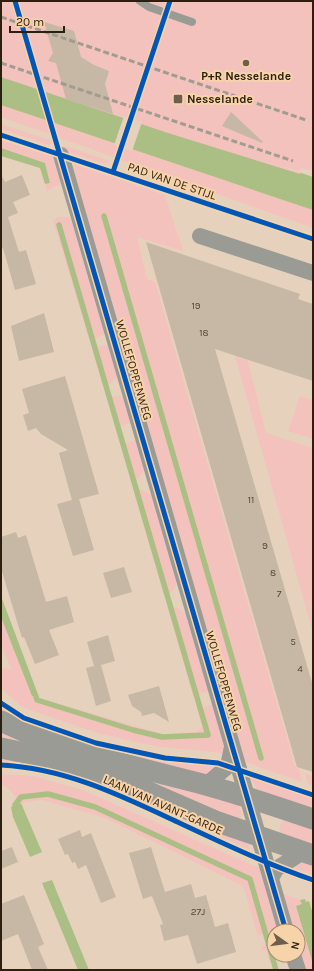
<svg xmlns="http://www.w3.org/2000/svg" width="314" height="971" font-family="Karla,sans-serif">
<style>
.green{fill:#f3c2bd}
.water{fill:#abbf84}
.pier{fill:#e6d2bc}
.lines{fill:none;stroke-linecap:round;stroke-linejoin:round}
.stream{stroke:#abbf84;stroke-width:5.5}
.building{fill:#c7b7a5}
.service{stroke:#9a9b94;stroke-width:8}
.minor{stroke:#9a9b94;stroke-width:16}
.tertiary{stroke:#9a9b94;stroke-width:21}
.rail{stroke:#a19b91;stroke-width:3;stroke-dasharray:6 3;stroke-linecap:butt}
.cycleway-casing{stroke:#f7d3aa;stroke-width:8}
.cycleway{stroke:#0057b8;stroke-width:5}
.poi-dot{fill:#6e5e4c;stroke:#f7d3aa;stroke-width:1.5}
.labels{text-anchor:middle;stroke-width:4;stroke-linejoin:round;paint-order:stroke}
.number-label{font-size:10px;fill:#544535}
.poi-label{font-size:12px;font-weight:bold;fill:#2d1f10;stroke:#f7d3aa}
.street-label{font-size:12px;fill:#2d1f10;stroke:#f7d3aa}
</style>
<rect width="100%" height="100%" fill="#e6d2bc"/>
<path class="green" d="M1,1H313V228L1,117Z
M1,124L50,140L51,143L49,145L1,129Z
M1,140L54,157L63,180L60,184L47,191L45,184L50,183L45,163L1,148Z
M63,145L110,161L106,164L67,152Z
M76,165L165,195L183,251L137,237L147,279L155,282L295,766L300,771L302,782L245,762L72,166Z
M57,217H67L71,219L105,334L90,342L53,221Z
M103,345H108L117,377L110,384L103,386L92,349Z
M235,356L248,361L266,433L313,448V633Z
M115,396L123,397L131,423L117,427L108,398Z
M300,396L313,400V439L288,431Z
M136,440L144,470L138,479L131,478L121,444Z
M140,490L152,494L178,582L172,592L164,595L134,493Z
M176,607L186,613L209,691L193,696L168,609Z
M1,617L32,696L163,734L197,732L202,726L197,709L214,704L225,741L224,754L206,751L159,747L97,733L30,710L21,706L1,689V667L11,669L1,645Z
M1,706L15,718L79,741L123,753L163,761L217,767L202,778L153,767L1,715Z
M1,727L237,802L242,814L241,818L236,821L1,741Z
M1,754L47,761L246,841L250,850L98,782L36,763L1,761Z
M305,773L313,776V785L308,784Z
M1,774L33,776L83,790L261,869L278,927L273,931L258,936L243,886L105,818L42,800L21,803L8,788L1,785Z
M251,778L313,799L312,811L259,794Z
M285,819L313,827V848L279,833L281,823Z
M308,860L313,862V875L292,867Z
M283,894L300,900L302,904L296,906L313,964V970H305L298,945V931H294Z
M274,941V955H284L280,959L269,961L266,950L262,951L261,946Z"/>
<path class="water" d="M1,77L168,133L300,174L302,170L313,174V210L1,105Z
M1,148L45,163L50,183L45,184L40,168L1,156Z
M1,596L39,697L32,696L1,617Z
M21,803L42,852L30,857L13,817L11,807Z
M52,880L89,970H78L42,883Z
M305,899L306,902L309,901L313,914V964L296,906L302,904L300,900Z"/>
<path class="pier" d="M124,116L142,122L132,151L114,145Z
M269,162L299,171L302,168L313,171V177Z"/>
<g class="lines">
<path class="stream" d="M104,216L261,758
M36,697L37,700L133,730L162,737L208,735L59,225
M18,812L15,805L21,797L48,794L95,807L250,879L276,970"/>
</g>
<path class="building" d="M44,22L74,31L81,57L94,65L109,71L105,84L113,114L66,99L56,63L48,61L53,53Z
M231,112L263,142L262,143L222,126Z
M1,174L5,182L22,175L30,195L13,202L18,213L8,217L19,252L26,250L36,284L15,290L3,248L1,249Z
M146,242L300,294L298,299L313,304V381L215,349L313,686V772L297,767Z
M44,313L54,352L19,361L11,326Z
M65,376L99,494L79,499L94,550L73,556L57,504L72,500L59,453L68,450L41,434L36,428L28,431L23,415L29,413L22,389Z
M16,532L18,538L26,535L46,602L67,596L74,622L49,630L59,655L35,664L24,637L22,638L1,568V537Z
M124,567L132,592L111,598L103,573Z
M108,635L115,661L101,665L111,701L96,706L86,668L94,666L87,642Z
M159,686L169,722L154,713L142,716L141,712L132,706L128,695Z
M80,830L82,837L91,833L116,897L101,903L86,865L78,869L75,862L72,863L68,854L65,855L58,839Z
M12,847L18,862L1,869V851Z
M151,847L165,892L191,884L195,898L206,895L215,927L228,923L236,952L197,964L188,935L164,941L160,925L163,924L152,896L143,899L129,853Z
M24,895L44,944L38,947L48,970H32L18,934L1,941V904Z"/>
<g class="lines">
<path class="service" d="M140,1L149,7L192,22"/>
<path class="minor" d="M61,155L286,931
M200,236L313,273
M206,785L228,766L232,747
M271,879L276,869L303,852
M293,955L298,970"/>
<path class="tertiary" d="M1,721C66,752 137,767 206,785C242,795 278,807 313,819
M1,748L60,760L113,778L137,787L215,821L313,855"/>
<path class="rail" d="M1,17L306,120
M1,63L293,161"/>
<g class="cycleway-casing">
<path id="cycleway" d="M15,1L286,931
M1,135L313,239
M113,172L170,1
M1,703L24,718L96,743L165,758L218,763L313,795
M1,765C62,768 116,793 171,819C218,841 264,863 313,880"/>
</g>
<use href="#cycleway" class="cycleway"/>
</g>
<g class="poi-dot">
<circle cx="246" cy="63" r="4"/>
<rect x="173" y="94" width="10" height="10" rx="2"/>
</g>
<g class="labels">
<g class="number-label">
<text x="196" y="309">19</text>
<text x="204" y="336">18</text>
<text x="251" y="503">11</text>
<text x="265" y="549">9</text>
<text x="273" y="576">8</text>
<text x="279" y="597">7</text>
<text x="293" y="645">5</text>
<text x="300" y="672">4</text>
<text x="198" y="915">27J</text>
</g>
<g class="poi-label">
<text x="246" y="80">P+R Nesselande</text>
<text x="187" y="103" text-anchor="start">Nesselande</text>
</g>
<g class="street-label">
<text transform="translate(172 181) rotate(19)" y="4">PAD VAN DE STIJL</text>
<text transform="translate(134 370) rotate(74)" y="4">WOLLEFOPPENWEG</text>
<text transform="translate(224 681) rotate(74)" y="4">WOLLEFOPPENWEG</text>
<text transform="translate(163 805) rotate(24)" y="4">LAAN VAN AVANT-GARDE</text>
</g>
</g>
<rect width="314" height="971" fill="none" stroke="#2d1f10" stroke-width="4"/>
<g transform="translate(286 943) rotate(104)"><circle r="19" fill="#f7d3aa" stroke="#a68b6c"/>
<path d="M0-3L7 15L0 10L-7 15Z" fill="#6e5e4c"/>
<text y="-6" font-size="11" font-weight="bold" text-anchor="middle" fill="#2d1f10">N</text>
</g>
<path d="M10 26v6h54v-6" fill="none" stroke="#2d1f10" stroke-width="2"/>
<text x="16" y="26" font-size="12" fill="#2d1f10" stroke="#f7d3aa" stroke-width="3" paint-order="stroke">20 m</text>
</svg>
